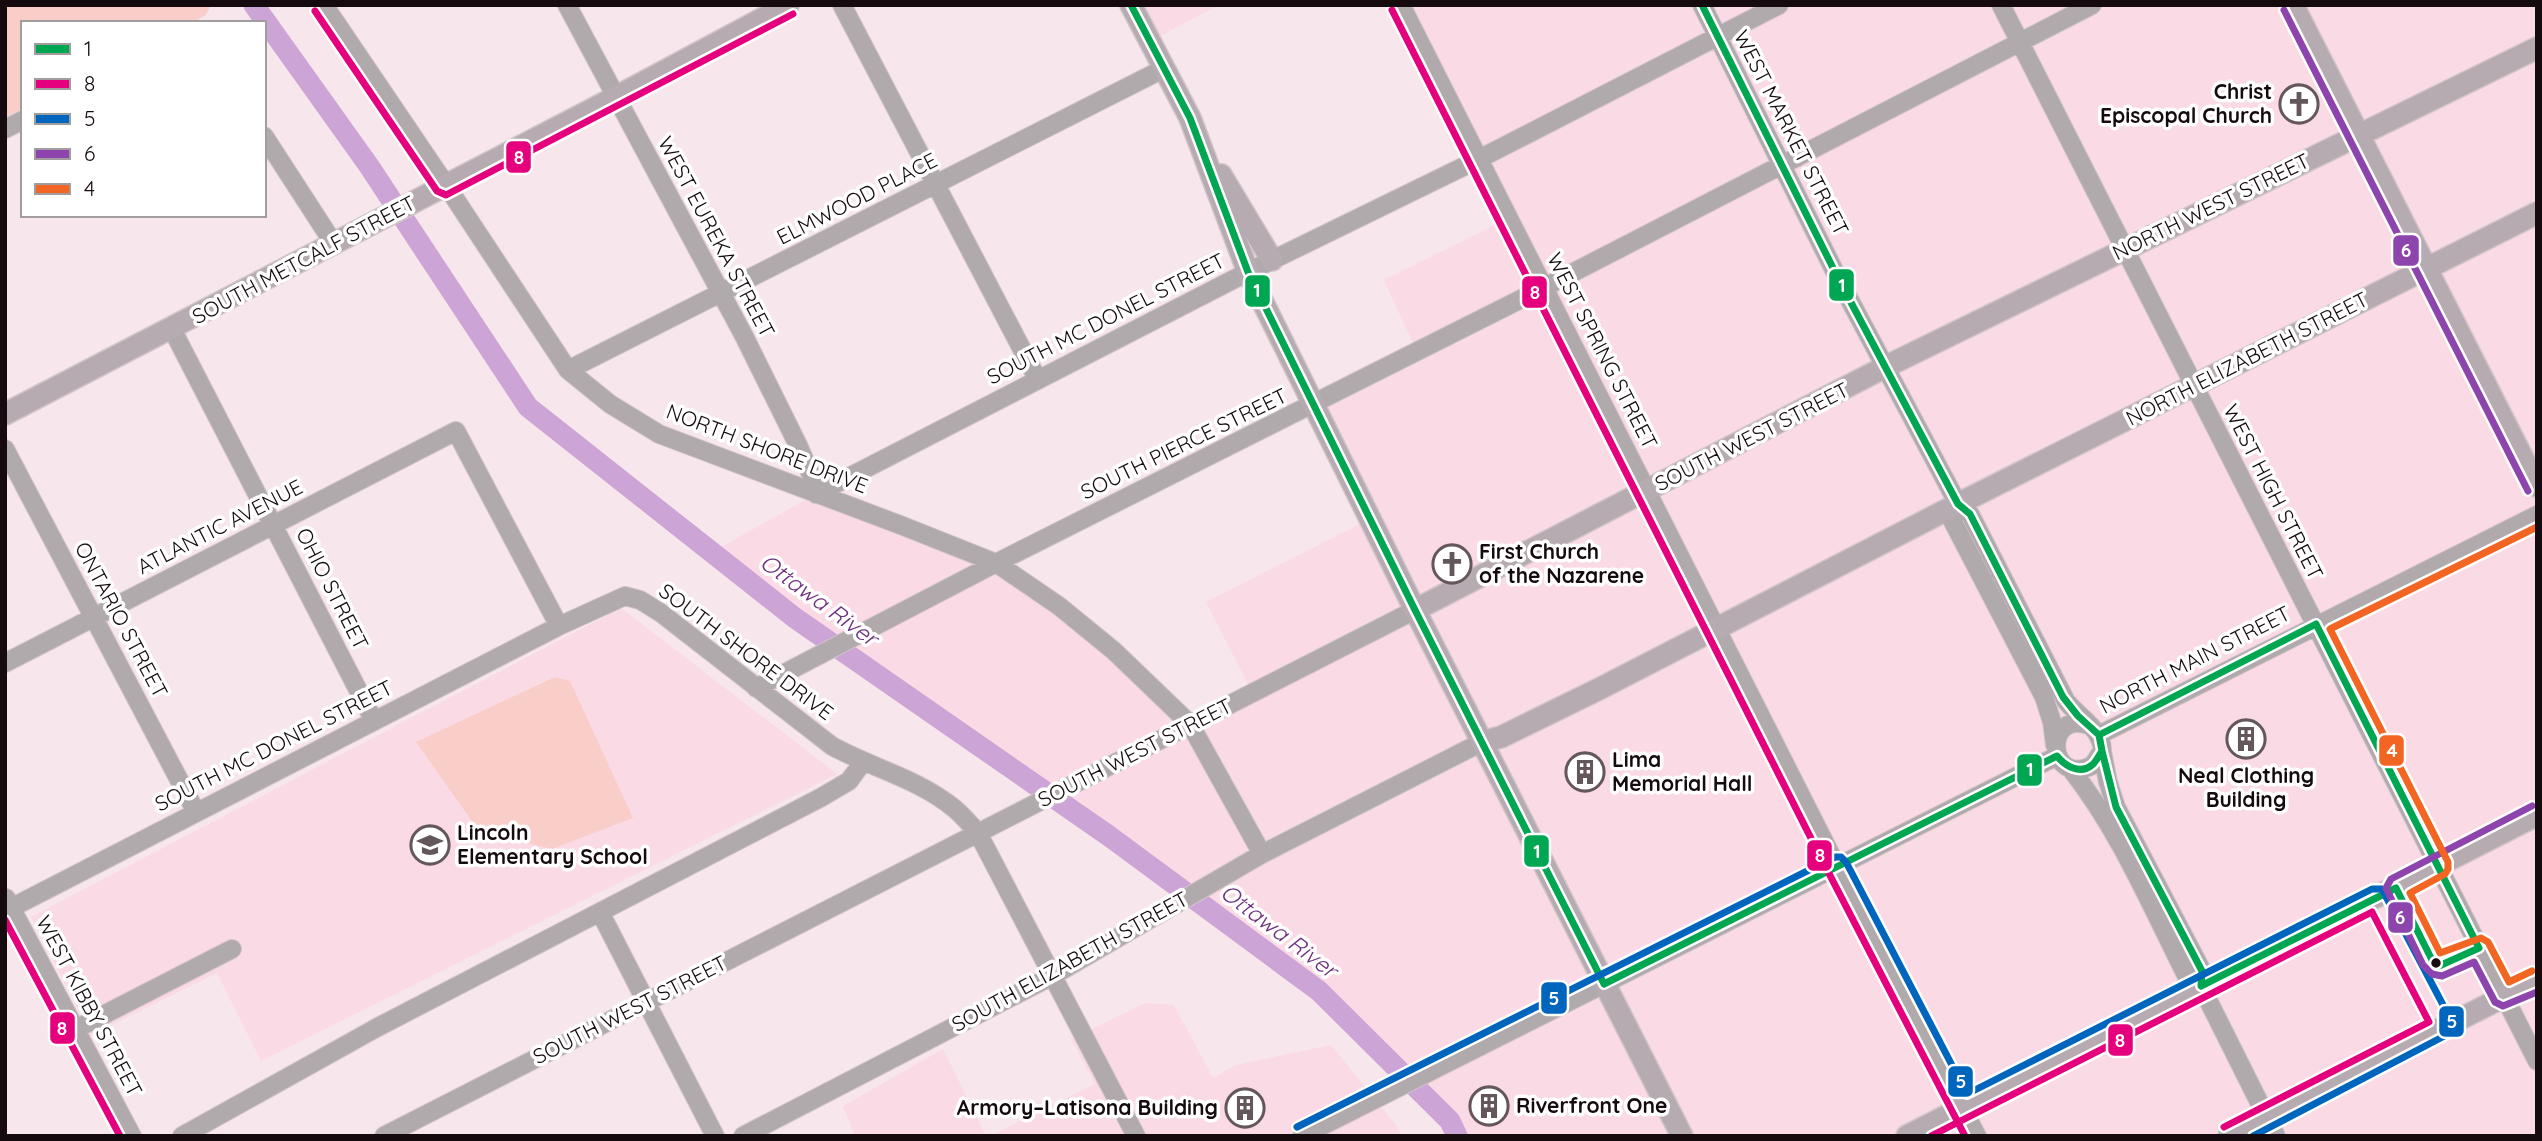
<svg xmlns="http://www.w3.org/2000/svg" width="2542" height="1141" font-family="Quicksand,sans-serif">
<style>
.built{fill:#fadae5}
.green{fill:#f9cec8}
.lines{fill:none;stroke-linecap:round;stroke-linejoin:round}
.river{stroke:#cca4d6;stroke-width:21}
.minor-casing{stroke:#d1c4c9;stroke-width:20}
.major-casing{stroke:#d1c4c9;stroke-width:24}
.minor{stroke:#b1aaad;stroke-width:18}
.major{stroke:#b6abb0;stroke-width:21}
.bus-1-casing{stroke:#fff;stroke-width:12}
.bus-2-casing{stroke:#fff;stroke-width:12}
.bus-3-casing{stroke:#fff;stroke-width:12}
.bus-4-casing{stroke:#fff;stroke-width:12}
.bus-5-casing{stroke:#fff;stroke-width:12}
.bus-1{stroke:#00a651;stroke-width:7}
.bus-2{stroke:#e5007d;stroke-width:7}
.bus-3{stroke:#0065bd;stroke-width:7}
.bus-4{stroke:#8e44ad;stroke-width:7}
.bus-5{stroke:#f26522;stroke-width:7}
.bus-dot{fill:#150a0e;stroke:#fff;stroke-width:2.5}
.labels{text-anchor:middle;stroke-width:7;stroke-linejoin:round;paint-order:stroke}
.poi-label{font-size:21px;font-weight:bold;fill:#150a0e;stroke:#fff;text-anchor:start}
.street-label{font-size:21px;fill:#150a0e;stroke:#fff}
.water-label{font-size:23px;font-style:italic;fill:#6e2f81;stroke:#fff}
.line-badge{stroke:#fff;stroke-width:2.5}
.badge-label{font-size:19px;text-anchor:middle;font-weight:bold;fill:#fff}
</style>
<rect width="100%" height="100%" fill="#f7e6ec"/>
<path class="built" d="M1131,5H1219L1151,41Z
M1401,5H2537V1136H1458L1450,1121L1319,991L1109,836L795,618L712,552L816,494L996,563L1190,724L1252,692L1206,602L1370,519L1313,405L1417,352L1384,280L1509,218Z
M621,608L837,774L261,1061L217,973L91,1035L31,917Z
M1146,1003L1174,1005L1213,1078L1236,1065L1331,1045L1396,1125L1401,1136H990L1095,1084L1071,1039Z
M943,1049L986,1136H855L843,1106Z"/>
<path class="green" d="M5,5H211L206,15L191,23H23V109L5,117Z
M555,677L570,681L633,818L552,849L479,831L416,742Z"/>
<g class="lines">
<path class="river" d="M254,5L369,166L528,407L795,618L1109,836L1319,991L1450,1121L1457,1136"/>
<g class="minor-casing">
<path id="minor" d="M324,5L446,185L568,370L610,404L659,434L903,526L996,563L1059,606L1114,651L1190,724L1262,854
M567,5L744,336L798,445L812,477L816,494L1248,272L1479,159L1779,5
M842,5L1038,380
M1401,5L1831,855L1977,1136
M1702,5L1838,278L1958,504L1970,514L2066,701C2078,717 2103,729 2102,751L2093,765C2047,789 2042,707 2091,726
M2001,5L2537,1061
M5,129L23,120
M264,136L334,244
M172,329L374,721
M568,370L1165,68
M5,449L196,812
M1958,504L1952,520L2044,697L2052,722L2055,745
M5,663L456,431L559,626
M756,688L996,563L1545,287L2092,5
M2099,735L2537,515
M2102,751L2108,782L2116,807L2202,971L2201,986L2276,1136
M2070,768C2120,831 2152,908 2188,979L2201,986
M6,898L132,1136
M11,908L559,626L625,596L640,600L661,613L832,746C872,768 919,779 955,809C963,816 971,825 978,833L1136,1136
M600,912L715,1136
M74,1030L232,949
M182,1136L378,1027L820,798L849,781L863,762
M384,1136L1415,610
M743,1136L1052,976L1262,854L1482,742
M1302,1136L2057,756"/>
</g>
<g class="major-casing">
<path id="major" d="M1131,5L1190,118L1248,272L1415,610L1682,1136
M2293,5L2537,486
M1221,175L1272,260
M5,414L616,97L788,5
M1415,610L1885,367L2537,48
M1482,742L1501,737L1599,689L1958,504L2537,213
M1907,1136L2537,815
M2229,1136L2537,980"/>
</g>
<use href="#minor" class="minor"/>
<use href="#major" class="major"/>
<g class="bus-1-casing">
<path id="bus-1" d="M1131,5L1190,118L1248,272L1415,610L1604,984L2057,756C2065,766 2080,775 2092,765C2096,762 2099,755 2102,751L2099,735L2078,716L2063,697L1970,514L1958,504L1838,278L1702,5
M2099,735L2316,624L2479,948L2439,966L2432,960L2396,888L2201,986L2202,971L2116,807L2102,751"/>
</g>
<g class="bus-2-casing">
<path id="bus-2" d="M1392,10L1822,860L1965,1136
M315,11L437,191L446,195L793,14
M5,920L120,1136
M1931,1136L2372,912L2429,1022L2224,1127"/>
</g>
<g class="bus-3-casing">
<path id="bus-3" d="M1297,1127L1835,857H1841L1846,862L1967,1094L2372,889H2382L2452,1022V1032L2253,1136"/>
</g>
<g class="bus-4-casing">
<path id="bus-4" d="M2284,10L2528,491
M2532,806L2391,879L2386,888L2423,965L2432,974L2442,976L2474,962L2495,1002L2503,1006L2537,992"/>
</g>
<g class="bus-5-casing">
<path id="bus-5" d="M2532,971L2509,982L2488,942L2481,938L2440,953L2410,893L2445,874L2448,869V862L2330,629L2537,527"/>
</g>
<use href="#bus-1" class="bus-1"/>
<use href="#bus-2" class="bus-2"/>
<use href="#bus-3" class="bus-3"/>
<use href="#bus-4" class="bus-4"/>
<use href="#bus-5" class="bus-5"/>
</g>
<defs>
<g id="church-ring" transform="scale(2.0125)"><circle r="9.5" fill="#fff" stroke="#64575c" stroke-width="1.5"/><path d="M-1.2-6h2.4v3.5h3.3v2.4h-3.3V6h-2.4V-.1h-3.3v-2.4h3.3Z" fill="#64575c"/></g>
<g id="building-ring" transform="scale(2.0125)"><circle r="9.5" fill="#fff" stroke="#64575c" stroke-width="1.5"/><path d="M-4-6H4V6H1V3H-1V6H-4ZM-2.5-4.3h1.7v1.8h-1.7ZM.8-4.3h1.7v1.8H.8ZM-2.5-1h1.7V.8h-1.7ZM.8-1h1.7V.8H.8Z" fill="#64575c"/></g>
<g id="school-ring" transform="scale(2.0125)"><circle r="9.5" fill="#fff" stroke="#64575c" stroke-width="1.5"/><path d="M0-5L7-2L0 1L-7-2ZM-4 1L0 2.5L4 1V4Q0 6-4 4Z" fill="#64575c"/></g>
</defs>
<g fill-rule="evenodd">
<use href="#church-ring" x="2299" y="104"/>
<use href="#church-ring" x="1452" y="564"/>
<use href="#building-ring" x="2246" y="739"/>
<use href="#building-ring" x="1585" y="772"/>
<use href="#school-ring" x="430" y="845"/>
<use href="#building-ring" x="1489" y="1106"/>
<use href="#building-ring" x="1245" y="1108"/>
</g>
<circle class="bus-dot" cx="2436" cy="963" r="6"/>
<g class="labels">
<g class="poi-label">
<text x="2272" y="99" text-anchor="end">Christ<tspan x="2272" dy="24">Episcopal Church</tspan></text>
<text x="1479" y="559">First Church<tspan x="1479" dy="24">of the Nazarene</tspan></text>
<text x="1612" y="767">Lima<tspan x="1612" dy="24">Memorial Hall</tspan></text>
<text x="2246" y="783" text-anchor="middle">Neal Clothing<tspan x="2246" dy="24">Building</tspan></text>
<text x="457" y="840">Lincoln<tspan x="457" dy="24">Elementary School</tspan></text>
<text x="1516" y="1113">Riverfront One</text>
<text x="1218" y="1115" text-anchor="end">Armory–Latisona Building</text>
</g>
<g class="street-label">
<text transform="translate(1791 133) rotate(63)" y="7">WEST MARKET STREET</text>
<text transform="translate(857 199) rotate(-27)" y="7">ELMWOOD PLACE</text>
<text transform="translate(2211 207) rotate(-26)" y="7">NORTH WEST STREET</text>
<text transform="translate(716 237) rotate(62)" y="7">WEST EUREKA STREET</text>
<text transform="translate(304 260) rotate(-28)" y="7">SOUTH METCALF STREET</text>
<text transform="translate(1106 319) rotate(-27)" y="7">SOUTH MC DONEL STREET</text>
<text transform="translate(1602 351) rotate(63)" y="7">WEST SPRING STREET</text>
<text transform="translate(2247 359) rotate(-27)" y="7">NORTH ELIZABETH STREET</text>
<text transform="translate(1752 437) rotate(-27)" y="7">SOUTH WEST STREET</text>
<text transform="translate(1184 444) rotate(-26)" y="7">SOUTH PIERCE STREET</text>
<text transform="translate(767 449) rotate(21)" y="7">NORTH SHORE DRIVE</text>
<text transform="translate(2273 492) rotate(63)" y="7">WEST HIGH STREET</text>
<text transform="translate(220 527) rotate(-27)" y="7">ATLANTIC AVENUE</text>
<text transform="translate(332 589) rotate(63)" y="7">OHIO STREET</text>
<text transform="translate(121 620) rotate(62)" y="7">ONTARIO STREET</text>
<text transform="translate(746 652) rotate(37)" y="7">SOUTH SHORE DRIVE</text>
<text transform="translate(2195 660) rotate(-27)" y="7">NORTH MAIN STREET</text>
<text transform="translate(274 746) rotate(-27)" y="7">SOUTH MC DONEL STREET</text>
<text transform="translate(1135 753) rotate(-27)" y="7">SOUTH WEST STREET</text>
<text transform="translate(1070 962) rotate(-29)" y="7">SOUTH ELIZABETH STREET</text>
<text transform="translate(89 1006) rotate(62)" y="7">WEST KIBBY STREET</text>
<text transform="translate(630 1010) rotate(-27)" y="7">SOUTH WEST STREET</text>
</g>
<g class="water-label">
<text transform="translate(819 600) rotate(36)" y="8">Ottawa River</text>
<text transform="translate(1279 931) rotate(37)" y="8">Ottawa River</text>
</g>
</g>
<g class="line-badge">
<rect x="505" y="140" width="27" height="34" rx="7" fill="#e5007d"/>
<rect x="2392" y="234" width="28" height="33" rx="7" fill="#8e44ad"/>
<rect x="1828" y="268" width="27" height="34" rx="7" fill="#00a651"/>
<rect x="1244" y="274" width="27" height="34" rx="7" fill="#00a651"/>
<rect x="1521" y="275" width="27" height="34" rx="7" fill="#e5007d"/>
<rect x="2378" y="734" width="27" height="33" rx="7" fill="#f26522"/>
<rect x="2016" y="753" width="27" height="34" rx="7" fill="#00a651"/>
<rect x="1523" y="834" width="27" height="34" rx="7" fill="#00a651"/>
<rect x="1806" y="839" width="27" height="33" rx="7" fill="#e5007d"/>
<rect x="2387" y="901" width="27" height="33" rx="7" fill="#8e44ad"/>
<rect x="1540" y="981" width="28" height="34" rx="7" fill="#0065bd"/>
<rect x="2438" y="1005" width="27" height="33" rx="7" fill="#0065bd"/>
<rect x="49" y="1011" width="27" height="34" rx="7" fill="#e5007d"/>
<rect x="2107" y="1023" width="27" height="34" rx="7" fill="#e5007d"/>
<rect x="1947" y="1065" width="27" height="33" rx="7" fill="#0065bd"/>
</g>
<g class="badge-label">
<text x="519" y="164">8</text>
<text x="2406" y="257">6</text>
<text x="1842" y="292">1</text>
<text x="1257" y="297">1</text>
<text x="1535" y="299">8</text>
<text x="2392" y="757">4</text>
<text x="2030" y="776">1</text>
<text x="1537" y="858">1</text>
<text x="1820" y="862">8</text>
<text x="2400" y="924">6</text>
<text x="1554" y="1005">5</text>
<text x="2452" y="1028">5</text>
<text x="62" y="1035">8</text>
<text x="2120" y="1047">8</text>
<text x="1961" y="1088">5</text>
</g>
<rect width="2542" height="1141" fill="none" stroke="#150a0e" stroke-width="14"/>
<rect x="21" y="21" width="245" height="196" fill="#ffffff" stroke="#a19d9f" stroke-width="2"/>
<rect x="35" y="44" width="35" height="10" fill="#00a651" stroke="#a19d9f" stroke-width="2"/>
<text x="84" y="56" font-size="21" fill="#150a0e">1</text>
<rect x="35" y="79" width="35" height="10" fill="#e5007d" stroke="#a19d9f" stroke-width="2"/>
<text x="84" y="91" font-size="21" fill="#150a0e">8</text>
<rect x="35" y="114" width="35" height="10" fill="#0065bd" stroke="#a19d9f" stroke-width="2"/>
<text x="84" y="126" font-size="21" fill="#150a0e">5</text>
<rect x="35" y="149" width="35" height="10" fill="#8e44ad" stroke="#a19d9f" stroke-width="2"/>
<text x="84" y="161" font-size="21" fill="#150a0e">6</text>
<rect x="35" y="184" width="35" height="10" fill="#f26522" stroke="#a19d9f" stroke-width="2"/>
<text x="84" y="196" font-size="21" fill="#150a0e">4</text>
</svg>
